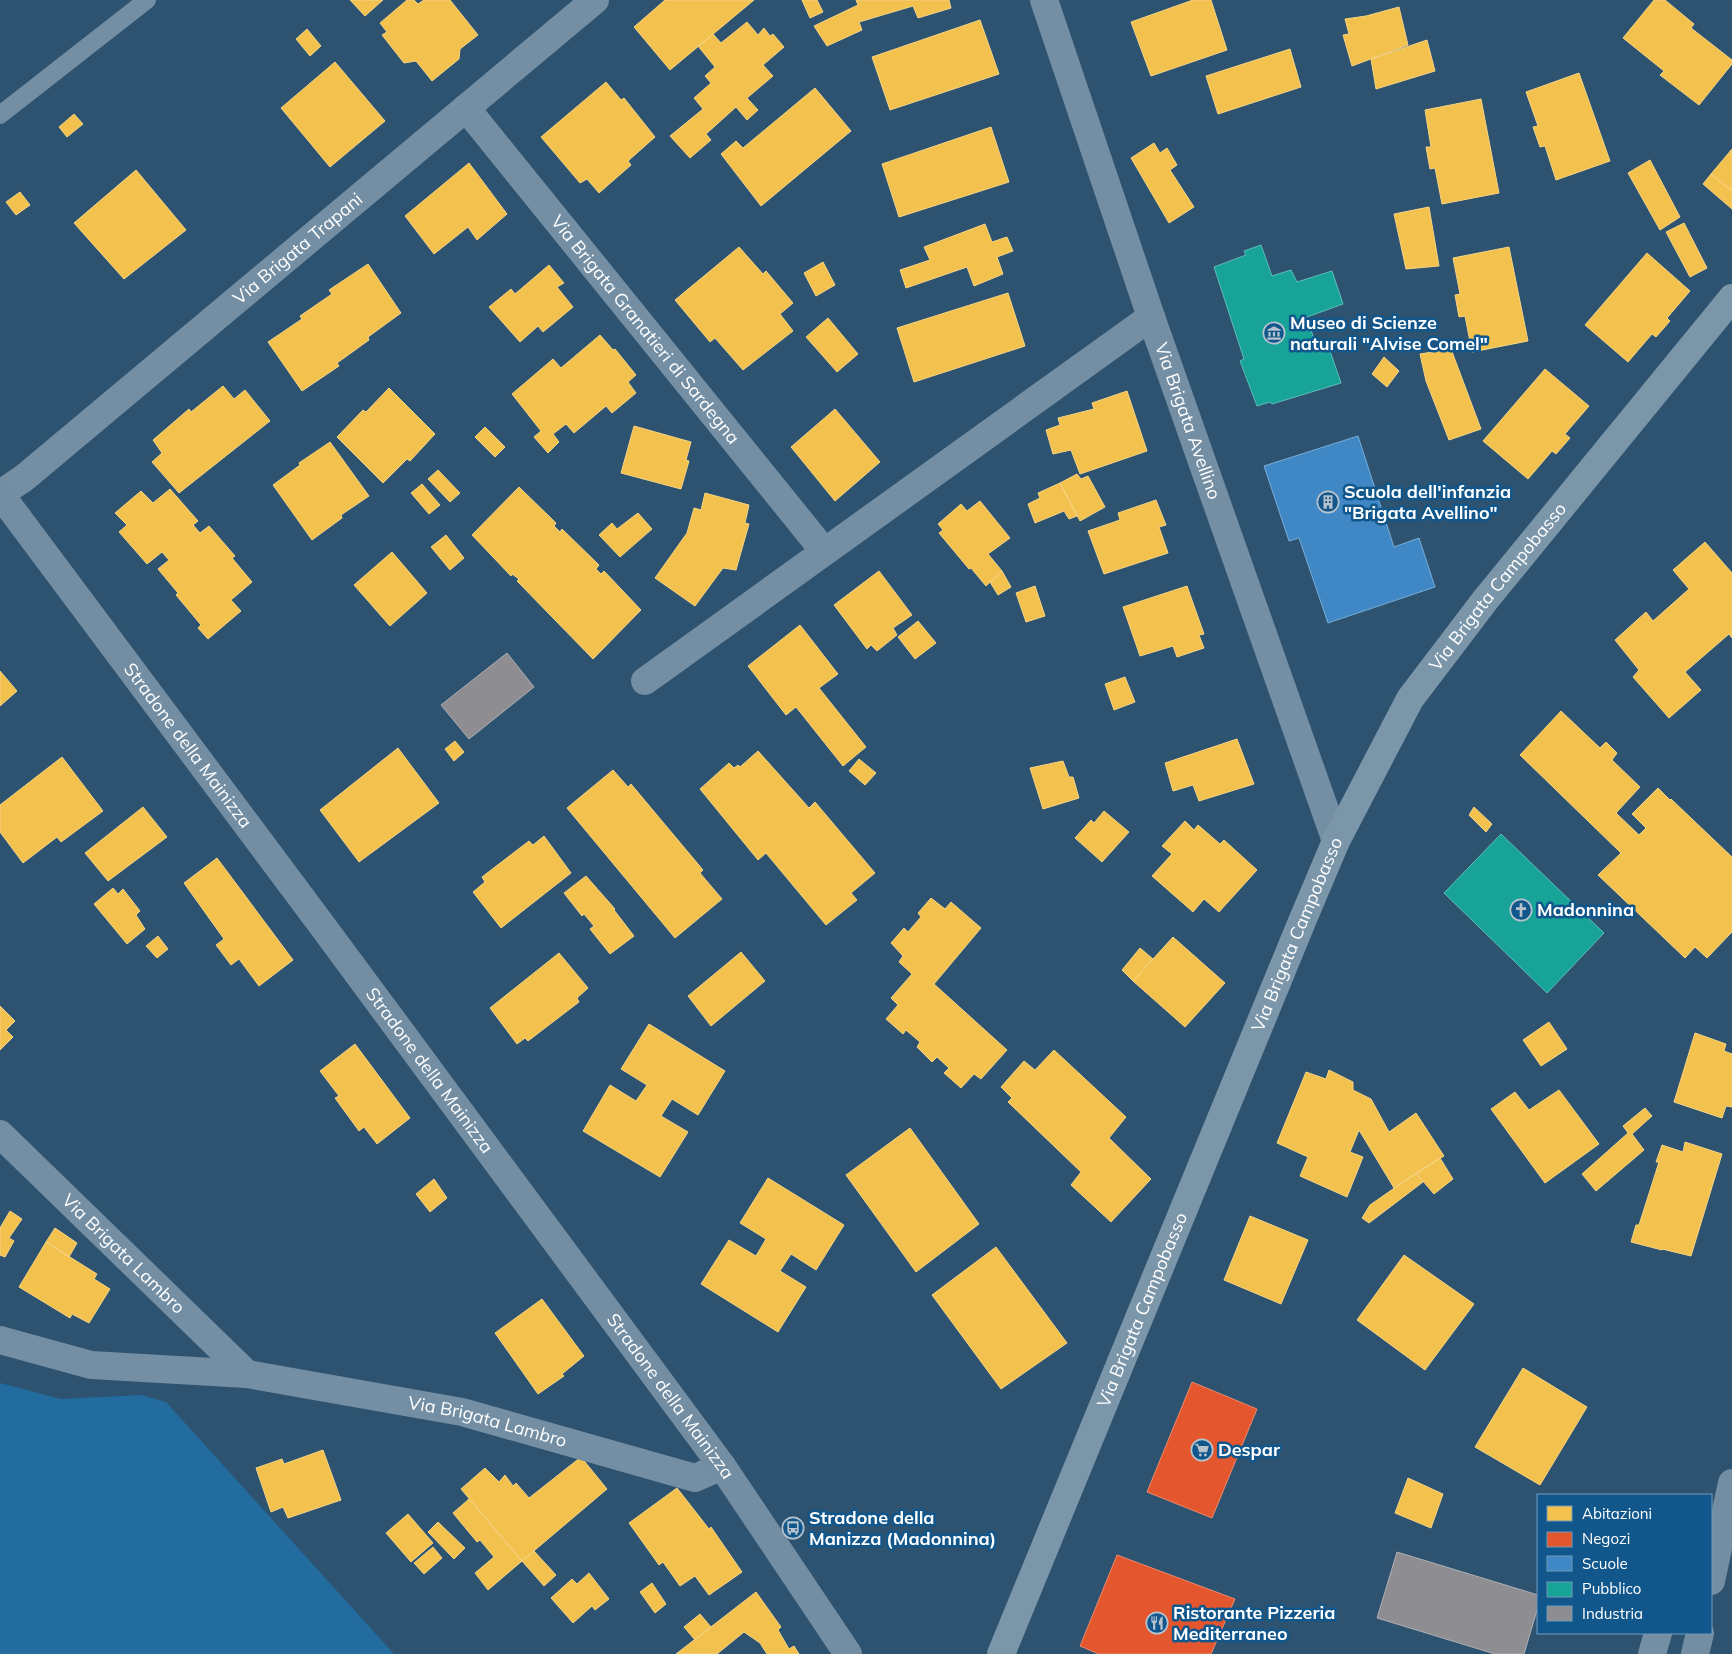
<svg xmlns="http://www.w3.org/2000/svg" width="1732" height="1654" font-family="Mulish,sans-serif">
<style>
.green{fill:#226ca0}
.homes{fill:#f2c14e;stroke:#f6d483}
.shops{fill:#e4572e;stroke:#ec896d}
.schools{fill:#3f88c5;stroke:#79acd6}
.public{fill:#17a398;stroke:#5dbfb7}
.industry{fill:#8d8d92;stroke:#afafb3}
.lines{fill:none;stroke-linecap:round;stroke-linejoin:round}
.lane{stroke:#748fa4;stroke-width:18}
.street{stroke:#748fa4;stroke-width:28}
.secondary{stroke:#7b95a9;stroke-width:28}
.primary{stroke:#738ea3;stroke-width:28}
.labels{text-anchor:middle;stroke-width:5;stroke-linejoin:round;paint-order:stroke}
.street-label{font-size:18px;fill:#fff;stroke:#12578b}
.poi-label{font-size:18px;font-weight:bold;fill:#fff;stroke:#12578b;text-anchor:start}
</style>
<rect width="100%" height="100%" fill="#2d5370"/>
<path class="green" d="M0,1383L61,1399L141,1395L166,1402L394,1654H0Z"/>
<path class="homes" d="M350,0H383L365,16Z
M407,0H414L418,4L424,0H450L478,35L460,49L459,59L432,81L416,61L404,63L382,35L387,32L380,23Z
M665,0H754L670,70L634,27Z
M802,0H817L823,12L810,18Z
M856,0H949L951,8L918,18L913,6L859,22L862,30L827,46L814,26L858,5Z
M1193,0H1211L1227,50L1151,76L1131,22Z
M1654,0H1665L1694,24L1691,28L1732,60V64L1699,105L1660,75L1664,71L1623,38Z
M1399,7L1408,45L1352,66L1343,35L1349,34L1345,19L1366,16Z
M980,20L999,74L890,110L872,57Z
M747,22L758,35L764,28L770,36L773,34L784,47L763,65L773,76L747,98L758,110L747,120L736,107L706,134L711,140L690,158L670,136L703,109L694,98L711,83L705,76L715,67L698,46L713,34L721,43Z
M307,29L321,46L310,56L296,39Z
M1427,40L1435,71L1376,89L1371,59Z
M1290,49L1301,87L1218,114L1206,76Z
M335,62L385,121L330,167L281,108Z
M1579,73L1610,161L1556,180L1545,146L1540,147L1533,127L1538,126L1526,92Z
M606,82L621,100L624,98L655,137L628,161L631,165L599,193L587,179L580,183L541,137Z
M815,88L851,131L761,206L721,154L736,141L743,148Z
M1481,99L1499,193L1442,204L1435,168L1430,169L1426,147H1431L1425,110Z
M74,114L83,124L67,137L59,127Z
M991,127L1009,182L899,217L882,164Z
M1154,143L1160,153L1167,148L1177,165L1170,170L1194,207L1169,223L1131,158Z
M1732,149V191L1711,174Z
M1650,160L1680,217L1660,230L1628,173Z
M469,163L507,214L477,240L468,227L434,254L405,216Z
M136,170L186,230L124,279L74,223Z
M1711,174L1732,191V209L1703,184Z
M20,192L30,205L16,215L6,202Z
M1429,207L1439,266L1406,269L1394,214Z
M1684,223L1707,268L1690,277L1666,232Z
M985,224L992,242L1007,237L1013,251L997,257L1003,274L974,286L967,267L906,288L900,270L930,260L924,247Z
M739,247L763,274L766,271L793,303L780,314L793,331L743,370L715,338L710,342L675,300Z
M1509,247L1528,341L1472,352L1465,316L1459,317L1455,295L1460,294L1453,258Z
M1647,253L1690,291L1667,318L1670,321L1656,337L1652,334L1628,362L1585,325Z
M823,262L835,285L816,296L804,273Z
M368,264L401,313L368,337L369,340L337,363L339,366L302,391L268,342L302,319L300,316L332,294L329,290Z
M549,265L564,283L557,287L573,307L543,332L538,326L520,342L489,307L511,289L515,294Z
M1008,293L1025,346L914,382L897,328Z
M828,318L858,354L837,372L806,337Z
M600,335L613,350L615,349L636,375L628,382L636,393L612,413L606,406L574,433L566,424L553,434L559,442L548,453L534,437L541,431L512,394L553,359L561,368Z
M1451,349L1481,429L1449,440L1426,381L1420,354Z
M1384,357L1399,371L1387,387L1372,374Z
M1545,369L1589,406L1565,434L1570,438L1556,454L1552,451L1528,479L1483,441Z
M223,386L234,399L245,390L270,421L179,493L152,462L162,453L153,440L189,409L191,412Z
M389,388L435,434L410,461L407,459L383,483L337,437L363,410L366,412Z
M1127,391L1147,451L1080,474L1071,450L1053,454L1046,430L1060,425L1058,418L1094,409L1092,403Z
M835,409L880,462L835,501L791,447Z
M634,426L691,442L686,460L689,461L681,489L621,473Z
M485,427L505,447L495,457L475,437Z
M330,442L369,496L341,515L342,518L312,540L273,485L300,465L299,463Z
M438,470L460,493L450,502L428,479Z
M1077,474L1081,479L1088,476L1105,507L1080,521L1060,483Z
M1060,483L1077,516L1069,519L1064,511L1035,523L1028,504L1040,498L1038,493Z
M422,484L440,505L429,514L411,493Z
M519,487L556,523L554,526L560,532L562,529L599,565L596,569L601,574L604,571L641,610L593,659L517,581L519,579L512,574L511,576L472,535Z
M170,489L198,521L193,525L200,533L209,526L235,556L232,558L252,582L231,600L241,611L208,639L198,628L201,625L176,595L178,593L158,569L169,560L162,552L147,564L119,532L127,525L115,513L141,491L153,503Z
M705,493L749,505L745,523L749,524L736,570L723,568L695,606L655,578L687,533L694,508L701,510Z
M1156,500L1166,525L1159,527L1168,553L1104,574L1088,531L1120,520L1118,513Z
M980,501L1010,538L988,554L1002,571L986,586L971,568L969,569L939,533L943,530L938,524L961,504L967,511Z
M638,513L652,529L620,557L599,535L612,523L617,529Z
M446,535L464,558L450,570L431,547Z
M1705,542L1732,573V638L1729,634L1685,672L1701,690L1669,718L1633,677L1639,670L1615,640L1646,612L1653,621L1689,589L1673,570Z
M392,552L427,593L390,626L354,585Z
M879,571L912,615L893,628L897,635L877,651L871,645L867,649L834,605Z
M1002,571L1011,587L998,595L990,582Z
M1035,586L1045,616L1026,622L1016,593Z
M1187,586L1204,634L1199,635L1204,648L1177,657L1173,646L1140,656L1123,607Z
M918,621L936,643L915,659L898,637Z
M800,625L838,674L819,688L866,747L843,766L796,707L786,715L748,666Z
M0,671L17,691L0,706Z
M1125,677L1135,702L1114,710L1105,684Z
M1561,711L1600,748L1606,742L1617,753L1612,760L1640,787L1616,813L1639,835L1646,828L1632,814L1658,788L1670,800L1671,799L1732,857V932L1707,958L1695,947L1685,958L1598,875L1621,853L1520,755Z
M1237,739L1254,784L1199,801L1193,785L1173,791L1165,763Z
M455,741L464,752L454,761L445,749Z
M398,748L439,803L359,862L320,810Z
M758,751L809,808L815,802L875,873L851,893L857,900L826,925L766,853L758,860L700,789L729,763L734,768L738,765L740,767Z
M62,757L103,811L61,842L57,837L23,863L0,832V805Z
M859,759L876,773L865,785L849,771Z
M1063,761L1069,777H1073L1079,798L1043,809L1030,768Z
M613,770L628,787L631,784L703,870L700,873L722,899L675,938L567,808Z
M143,807L167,837L108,881L85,853Z
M1474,807L1492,824L1486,832L1469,815Z
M1104,811L1129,832L1102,862L1075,838L1091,820L1094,823Z
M1185,821L1194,830L1198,825L1220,844L1224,840L1257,870L1219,912L1204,899L1193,912L1152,876L1172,854L1162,846Z
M544,836L571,873L501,928L473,892L485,882L482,877L529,841L533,845Z
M217,858L293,960L259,986L239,959L231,965L216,945L224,939L184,883Z
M586,876L615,909L614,910L634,936L610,954L590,929L594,926L584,914L582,916L564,893Z
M113,888L118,894L123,889L140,911L136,915L145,929L127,944L94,904Z
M931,898L945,909L951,902L981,928L934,984L1007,1050L981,1079L974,1074L961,1088L944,1073L949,1068L937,1057L932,1062L917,1047L920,1042L906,1030L903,1034L886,1019L898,1005L891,998L912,974L899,962L903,956L891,943L904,928L908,932L921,917L918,913Z
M158,936L168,949L157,958L146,946Z
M1173,937L1225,983L1185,1027L1133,981Z
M1140,948L1153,959L1133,981L1122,970Z
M741,952L765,981L711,1026L688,996Z
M559,953L588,988L577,998L579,1002L528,1041L525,1038L517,1044L490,1008Z
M0,1006L15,1021L6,1030L13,1037L0,1050Z
M1549,1022L1567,1049L1541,1066L1523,1040Z
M649,1024L725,1071L698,1115L672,1099L661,1116L688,1132L660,1177L583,1131L610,1085L636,1101L647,1085L621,1069Z
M1695,1033L1726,1044L1724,1051L1732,1054V1107L1726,1106L1722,1118L1674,1102Z
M355,1044L410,1118L377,1144L364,1127L359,1131L335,1098L339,1096L320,1071Z
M1054,1050L1126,1117L1109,1138L1151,1179L1111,1222L1071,1185L1081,1172L1008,1102L1012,1098L1001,1087L1024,1061L1035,1070Z
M1329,1070L1353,1082V1090L1371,1099L1389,1132L1416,1113L1444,1156L1394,1188L1359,1130L1350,1152L1363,1157L1347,1197L1300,1176L1308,1157L1277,1143L1306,1072L1326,1079Z
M1559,1090L1599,1144L1545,1183L1491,1109L1515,1092L1529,1110Z
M1645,1108L1652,1116L1632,1134L1644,1150L1596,1191L1582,1174L1628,1133L1623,1126Z
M910,1128L979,1224L916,1272L846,1175Z
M1685,1142L1722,1154L1691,1256L1662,1249V1250L1631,1242L1636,1225H1639L1659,1162H1656L1662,1145L1683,1152Z
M1440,1158L1453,1179L1434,1194L1416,1173Z
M1416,1173L1423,1182L1369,1223L1362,1218L1370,1205Z
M768,1178L844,1225L816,1270L791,1254L780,1271L806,1287L778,1332L701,1284L729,1240L756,1256L766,1239L740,1223Z
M434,1179L447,1198L430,1212L416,1194Z
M10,1211L22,1219L9,1238L14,1241L5,1257L0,1255V1228Z
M1250,1216L1308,1240L1281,1304L1224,1280Z
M55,1228L77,1243L69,1257L46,1242Z
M46,1242L97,1274L94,1279L110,1289L89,1323L72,1314L70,1318L19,1287Z
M996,1247L1067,1343L1001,1389L932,1295Z
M1404,1255L1474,1304L1425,1370L1357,1320Z
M542,1299L584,1356L562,1374L564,1376L538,1394L495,1333Z
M1523,1368L1587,1407L1540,1485L1475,1447Z
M323,1450L341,1500L288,1518L283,1507L271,1512L256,1468L282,1459L284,1464Z
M581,1457L607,1489L522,1561L461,1489L485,1468L499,1482L505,1475L513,1486L516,1483L529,1498Z
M1408,1478L1443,1494L1431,1528L1395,1513Z
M677,1488L709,1529L711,1527L742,1572L709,1595L695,1576L680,1586L663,1562L659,1565L629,1523Z
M469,1499L522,1561L488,1590L475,1573L494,1557L480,1540L477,1542L453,1513Z
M408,1514L433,1543L411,1562L386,1533Z
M438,1522L465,1548L454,1559L428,1532Z
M433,1547L442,1558L424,1574L414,1563Z
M534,1551L556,1575L544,1586L522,1561Z
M589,1573L609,1599L595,1610L592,1606L573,1623L551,1598L572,1579L577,1584Z
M652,1583L666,1604L655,1613L640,1592Z
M756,1592L781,1627L778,1630L789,1649L794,1646L799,1654H767L760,1643L744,1632L717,1654H676Z
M700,1614L711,1627L695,1640L684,1627Z"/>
<path class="shops" d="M1192,1382L1257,1409L1212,1518L1147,1492Z
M1117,1555L1235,1599L1211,1654H1099L1080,1646Z"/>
<path class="schools" d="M1358,436L1394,547L1419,538L1435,587L1328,623L1299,538L1289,541L1264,466Z"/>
<path class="public" d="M1261,245L1272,276L1291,270L1297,282L1332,271L1343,304L1307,317L1318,352L1329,348L1341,383L1272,404L1270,402L1257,406L1240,361L1244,359L1214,267L1246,255L1244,251Z
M1501,834L1604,933L1547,993L1444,893Z"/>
<path class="industry" d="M507,653L534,687L469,739L441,705Z
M1397,1552L1538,1595V1607L1524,1654H1495L1377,1618Z"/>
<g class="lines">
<path class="lane" d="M0,115L147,0"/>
<g class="street">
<path id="s1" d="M1044,0L1151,317L1336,841"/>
<path id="s2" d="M466,108L824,551"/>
<path id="s3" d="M0,494L24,478L595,0"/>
<path d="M645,681L1151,317"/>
<path id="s4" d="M0,1134L247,1374"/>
<path id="s5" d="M0,1340L91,1365L247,1374L462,1412L695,1478L722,1466"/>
<path d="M1652,1654L1658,1633"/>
</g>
<path class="secondary" id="s6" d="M1001,1654L1303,919L1336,841L1410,699L1486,599L1732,298"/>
<g class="primary">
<path id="s7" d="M0,494L321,924L722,1466L848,1654"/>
<path d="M1711,1581L1732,1483"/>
<path d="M1695,1654L1700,1633"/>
</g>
</g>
<defs>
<g id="museum-ring" transform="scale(1.125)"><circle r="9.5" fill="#12578b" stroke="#b6c3cd" stroke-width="1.5"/><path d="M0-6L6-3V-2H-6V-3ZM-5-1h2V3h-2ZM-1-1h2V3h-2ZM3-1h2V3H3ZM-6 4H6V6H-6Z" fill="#b6c3cd"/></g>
<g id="building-ring" transform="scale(1.125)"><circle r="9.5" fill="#12578b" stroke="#b6c3cd" stroke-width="1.5"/><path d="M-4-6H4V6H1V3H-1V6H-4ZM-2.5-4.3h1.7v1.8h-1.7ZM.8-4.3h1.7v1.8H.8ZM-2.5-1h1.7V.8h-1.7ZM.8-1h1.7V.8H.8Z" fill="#b6c3cd"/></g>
<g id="church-ring" transform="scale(1.125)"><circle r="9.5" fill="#12578b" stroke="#b6c3cd" stroke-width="1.5"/><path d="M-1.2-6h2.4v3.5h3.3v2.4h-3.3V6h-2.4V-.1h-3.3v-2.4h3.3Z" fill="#b6c3cd"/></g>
<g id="supermarket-ring" transform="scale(1.125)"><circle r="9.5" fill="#12578b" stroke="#b6c3cd" stroke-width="1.5"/><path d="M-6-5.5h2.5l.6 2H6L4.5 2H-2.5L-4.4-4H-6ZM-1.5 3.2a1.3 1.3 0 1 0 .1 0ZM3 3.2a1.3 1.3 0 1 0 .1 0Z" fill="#b6c3cd"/></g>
<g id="bus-ring" transform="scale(1.125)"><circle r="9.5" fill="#12578b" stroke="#b6c3cd" stroke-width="1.5"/><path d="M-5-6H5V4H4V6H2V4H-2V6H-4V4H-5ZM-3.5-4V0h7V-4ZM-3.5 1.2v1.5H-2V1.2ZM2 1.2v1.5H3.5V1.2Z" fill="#b6c3cd"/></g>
<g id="restaurant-ring" transform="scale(1.125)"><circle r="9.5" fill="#12578b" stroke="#b6c3cd" stroke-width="1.5"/><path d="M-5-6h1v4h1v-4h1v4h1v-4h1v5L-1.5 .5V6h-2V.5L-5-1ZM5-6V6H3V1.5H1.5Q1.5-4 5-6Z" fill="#b6c3cd"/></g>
</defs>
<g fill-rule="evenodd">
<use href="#museum-ring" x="1274" y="333"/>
<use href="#building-ring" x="1328" y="502"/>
<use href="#church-ring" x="1521" y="910"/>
<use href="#supermarket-ring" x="1202" y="1450"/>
<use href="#bus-ring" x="793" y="1528"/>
<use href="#restaurant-ring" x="1157" y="1623"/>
</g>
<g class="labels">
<g class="street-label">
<text dy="6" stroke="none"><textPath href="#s3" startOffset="386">Via Brigata Trapani</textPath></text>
<text dy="6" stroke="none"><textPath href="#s2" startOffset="285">Via Brigata Granatieri di Sardegna</textPath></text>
<text dy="6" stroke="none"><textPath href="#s1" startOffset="445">Via Brigata Avellino</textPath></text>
<text dy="6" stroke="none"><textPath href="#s6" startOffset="1182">Via Brigata Campobasso</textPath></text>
<text dy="6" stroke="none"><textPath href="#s7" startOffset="314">Stradone della Mainizza</textPath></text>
<text dy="6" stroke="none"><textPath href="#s6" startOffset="778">Via Brigata Campobasso</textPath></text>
<text dy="6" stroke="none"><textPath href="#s7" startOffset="719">Stradone della Mainizza</textPath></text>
<text dy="6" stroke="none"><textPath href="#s4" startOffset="172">Via Brigata Lambro</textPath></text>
<text dy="6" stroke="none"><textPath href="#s6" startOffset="372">Via Brigata Campobasso</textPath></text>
<text dy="6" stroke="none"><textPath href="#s7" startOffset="1124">Stradone della Mainizza</textPath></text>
<text dy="6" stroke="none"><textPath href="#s5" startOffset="496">Via Brigata Lambro</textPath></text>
</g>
<g class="poi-label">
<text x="1290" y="329">Museo di Scienze<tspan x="1290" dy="21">naturali "Alvise Comel"</tspan></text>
<text x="1344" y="498">Scuola dell'infanzia<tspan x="1344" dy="21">"Brigata Avellino"</tspan></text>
<text x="1537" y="916">Madonnina</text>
<text x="1218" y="1456">Despar</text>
<text x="809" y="1524">Stradone della<tspan x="809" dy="21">Manizza (Madonnina)</tspan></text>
<text x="1173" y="1619">Ristorante Pizzeria<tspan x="1173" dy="21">Mediterraneo</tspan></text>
</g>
</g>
<rect x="1537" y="1494" width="175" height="140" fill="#12578b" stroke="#719ab9"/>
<rect x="1547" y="1506" width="25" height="15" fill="#f2c14e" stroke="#719ab9"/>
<text x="1582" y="1519" font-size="15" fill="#ffffff">Abitazioni</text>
<rect x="1547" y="1532" width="25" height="15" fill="#e4572e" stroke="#719ab9"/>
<text x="1582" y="1544" font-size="15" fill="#ffffff">Negozi</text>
<rect x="1547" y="1556" width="25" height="15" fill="#3f88c5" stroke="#719ab9"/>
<text x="1582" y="1569" font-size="15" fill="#ffffff">Scuole</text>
<rect x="1547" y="1582" width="25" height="15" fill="#17a398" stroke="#719ab9"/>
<text x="1582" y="1594" font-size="15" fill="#ffffff">Pubblico</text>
<rect x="1547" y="1606" width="25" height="15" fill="#8d8d92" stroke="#719ab9"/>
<text x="1582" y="1619" font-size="15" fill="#ffffff">Industria</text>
</svg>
